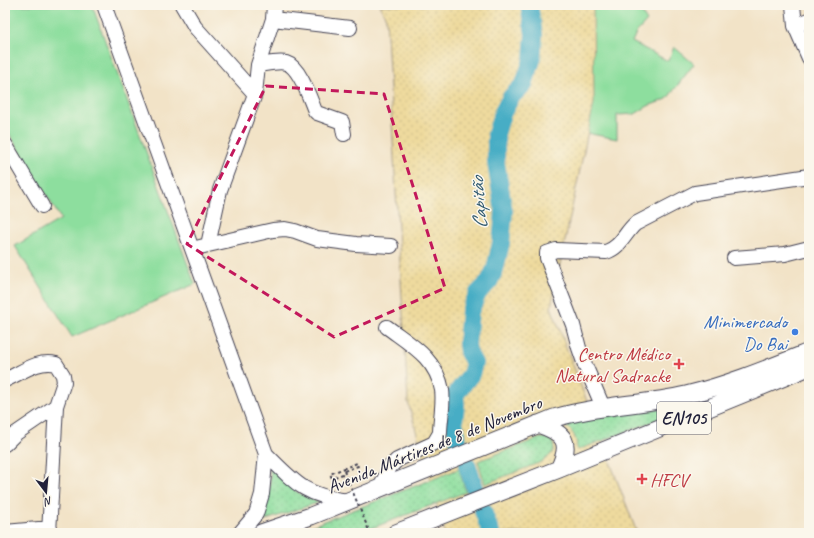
<svg xmlns="http://www.w3.org/2000/svg" width="814" height="538" font-family="Caveat,sans-serif">
<style>
.grass{fill:#8dde9e;stroke:#58806c}
.sand{fill:url(#sand-dots);stroke:#887e6c}
.garden{fill:url(#garden-dots);stroke:#58806c}
.lines{fill:none;stroke-linecap:round;stroke-linejoin:round}
.river{stroke:#46adc5;stroke-width:18}
.minor-casing{stroke:#413f50;stroke-width:16}
.major-casing{stroke:#413f50;stroke-width:19}
.path{stroke:#413f50;stroke-width:2;stroke-dasharray:3 3;stroke-linecap:butt}
.minor{stroke:#fff;stroke-width:14}
.major{stroke:#fff;stroke-width:17}
.path-bridge{stroke:#413f50;stroke-width:2;stroke-dasharray:3 3;stroke-linecap:butt}
.marked{fill:none;stroke:#c2185b;stroke-width:3;stroke-dasharray:8 5;stroke-linejoin:round}
.shop-dot{fill:#3f7fe0;stroke:#fbf7ec;stroke-width:1.5}
.health-dot{fill:#e0444e;stroke:#fbf7ec;stroke-width:1.5}
.labels{text-anchor:middle;stroke-width:3;stroke-linejoin:round;paint-order:stroke}
.shield{fill:#fbf7ec;stroke:#636270;stroke-width:1}
.shield-label{font-size:18px;font-weight:bold;fill:#22223b}
.shop-label{font-size:19px;fill:#366cbe;stroke:#fbf7ec;text-anchor:end}
.health-label{font-size:19px;fill:#be3a42;stroke:#fbf7ec;text-anchor:end}
.street-label{font-size:19px;fill:#22223b;stroke:#fbf7ec}
.water-label{font-size:20px;font-style:italic;fill:#305a72;stroke:#fbf7ec}
</style>
<defs>
<pattern id="sand-dots" width="8" height="8" patternUnits="userSpaceOnUse"><rect width="8" height="8" fill="#eeda9e"/><path d="M2 2h.1M6 6h.1" fill="none" stroke="#ccbb89" stroke-width="1.8" stroke-linecap="round"/></pattern>
<pattern id="garden-dots" width="8" height="8" patternUnits="userSpaceOnUse"><rect width="8" height="8" fill="#8dde9e"/><path d="M2 2h.1M6 6h.1" fill="none" stroke="#79be89" stroke-width="1.8" stroke-linecap="round"/></pattern>
</defs>
<rect width="100%" height="100%" fill="#fbf7ec"/>
<filter id="ink" filterUnits="userSpaceOnUse"><feTurbulence type="fractalNoise" baseFrequency=".025" numOctaves="2"/><feDisplacementMap in="SourceGraphic" scale="8" xChannelSelector="R" yChannelSelector="G"/><feConvolveMatrix kernelMatrix="1 2 1 2 8 2 1 2 1" color-interpolation-filters="sRGB"/></filter>
<filter id="wash" filterUnits="userSpaceOnUse"><feTurbulence type="fractalNoise" baseFrequency=".012" numOctaves="4" result="noise"/><feDisplacementMap in="SourceGraphic" scale="16" xChannelSelector="R" yChannelSelector="G"/><feGaussianBlur stdDeviation="0.9" result="paint"/><feColorMatrix in="noise" values="0 0 0 0 0 0 0 0 0 0 0 0 0 0 0 0 0 1.4 0 .05"/><feComposite in="paint" operator="in"/></filter>
<g filter="url(#wash)">
<rect width="100%" height="100%" fill="#f2e3c7"/>
<path class="grass" d="M5,5H92L195,284L72,337L15,246L61,219L5,127Z
M553,5H637L647,21L636,33L632,42L668,61L674,47L694,64L667,99L648,106L635,114L617,115V139L566,129Z"/>
<path class="sand" d="M379,5H593L594,103L551,307L637,533H445L408,402L386,18Z"/>
<path class="garden" d="M719,394L639,427L577,450C577,436 573,431 562,423L606,415L654,410L677,405Z
M540,438H546L552,441C557,452 550,456 541,462L485,484L478,461Z
M270,465C286,485 295,494 320,502L260,522C269,501 271,488 270,465Z
M459,469L466,492L359,533H294Z"/>
<g class="lines">
<path class="river" d="M458,441L454,421L456,405L455,395L471,374L474,363L468,352L467,344L470,311L478,293L489,282L495,269L501,243L504,212L496,163V134L502,114L511,97L524,84L532,60L534,34L529,5
M467,465L475,488
M483,511L491,533"/>
</g>
</g>
<g filter="url(#ink)">
<g class="lines">
<g class="minor-casing">
<path id="minor" d="M104,5L266,454L262,494L256,514L240,533
M182,5L195,27L204,37L255,94
M793,5L795,26L809,58
M273,19L350,28
M795,26L809,20
M258,65C266,64 279,61 286,63C300,67 310,99 315,111L317,113L342,122L344,134
M5,144L42,206
M208,245L273,230L285,229L295,231L317,239L356,244L391,246
M192,249L208,245L220,190L255,94L258,65L273,19L274,5
M734,258L785,254L809,248
M5,380C21,373 38,359 56,364L63,375L64,382L56,406L49,533
M603,407L585,365L579,348L573,325L547,258V253L556,250L606,252C621,247 624,234 635,224L695,193L809,176
M5,444L15,434L56,406
M266,454C295,483 305,496 348,501
M380,488L390,467L397,460L434,443L440,433C440,421 444,403 442,390C436,358 411,345 387,327
M5,532L50,528"/>
</g>
<g class="major-casing">
<path id="major" d="M538,424C565,433 572,442 559,469
M261,533L311,516L554,418C598,405 642,405 686,395C728,385 769,368 809,352
M396,533L559,469L809,367"/>
</g>
<path class="path" d="M343,474L332,478L330,474L357,463L358,466L344,471"/>
<use href="#minor" class="minor"/>
<use href="#major" class="major"/>
<path class="path-bridge" d="M344,471L370,533"/>
</g>
</g>
<path class="marked" d="M266,86L384,94L445,288L334,337L187,244Z"/>
<circle class="shop-dot" cx="795" cy="332" r="4"/>
<g class="health-dot">
<path d="M677 358h4v4h4v4h-4v4h-4v-4h-4v-4h4z"/>
<path d="M640 473h4v4h4v4h-4v4h-4v-4h-4v-4h4z"/>
</g>
<g class="labels">
<rect class="shield" x="657" y="402" width="54" height="32" rx="3"/>
<g class="shield-label">
<text x="684" y="424">EN105</text>
</g>
<g class="shop-label">
<text x="787" y="328">Minimercado<tspan x="787" dy="22">Do Bai</tspan></text>
</g>
<g class="health-label">
<text x="670" y="360">Centro Médico<tspan x="670" dy="22">Natural Sadracke</tspan></text>
<text x="650" y="486" text-anchor="start">HFCV</text>
</g>
<g class="street-label">
<text transform="translate(434 444) rotate(-22)" y="7">Avenida Mártires de 8 de Novembro</text>
</g>
<g class="water-label">
<text transform="translate(478 203) rotate(-94)" y="7">Capitão</text>
</g>
</g>
<rect width="814" height="538" fill="none" stroke="#fbf7ec" stroke-width="20"/>
<g transform="translate(46 492) rotate(164)" stroke="#fbf7ec" stroke-width="3" paint-order="stroke">
<path d="M0-3L7 15L0 10L-7 15Z" fill="#22223b"/>
<text y="-6" font-size="11" font-weight="bold" text-anchor="middle" fill="#22223b">N</text>
</g>
</svg>
